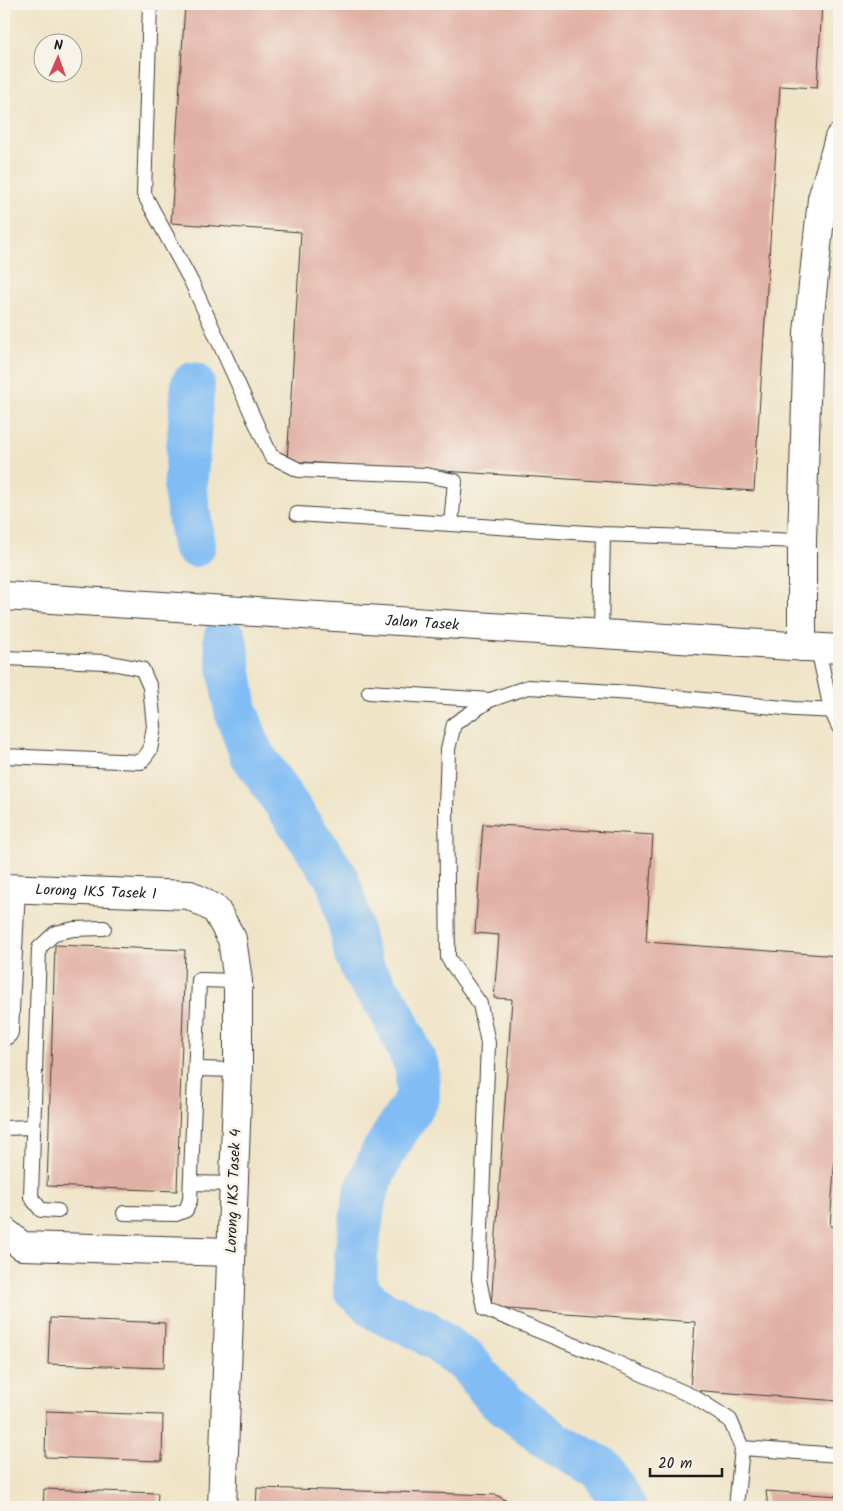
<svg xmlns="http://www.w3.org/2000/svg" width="843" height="1511" font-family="Kalam,sans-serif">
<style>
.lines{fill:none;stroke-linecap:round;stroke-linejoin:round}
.river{stroke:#81bdf4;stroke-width:44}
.building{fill:#e1b0a4}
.service-casing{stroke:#3c3a36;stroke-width:16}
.minor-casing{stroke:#3c3a36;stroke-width:30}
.secondary-casing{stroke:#3c3a36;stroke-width:30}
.service{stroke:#fff;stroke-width:14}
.minor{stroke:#fff;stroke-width:28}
.secondary{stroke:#fff;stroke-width:28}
.labels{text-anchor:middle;stroke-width:5;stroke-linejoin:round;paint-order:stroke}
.street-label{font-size:15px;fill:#1c1c1c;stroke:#f7f3e8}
</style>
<rect width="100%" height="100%" fill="#f7f3e8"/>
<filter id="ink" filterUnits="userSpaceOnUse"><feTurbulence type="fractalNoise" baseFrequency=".02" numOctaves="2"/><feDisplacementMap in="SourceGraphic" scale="10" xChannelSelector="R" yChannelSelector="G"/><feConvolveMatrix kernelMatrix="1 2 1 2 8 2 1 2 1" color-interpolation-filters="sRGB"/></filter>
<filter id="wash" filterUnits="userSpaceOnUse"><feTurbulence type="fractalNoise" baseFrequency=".0096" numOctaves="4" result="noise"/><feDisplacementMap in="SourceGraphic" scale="20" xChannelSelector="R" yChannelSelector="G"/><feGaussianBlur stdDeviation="1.12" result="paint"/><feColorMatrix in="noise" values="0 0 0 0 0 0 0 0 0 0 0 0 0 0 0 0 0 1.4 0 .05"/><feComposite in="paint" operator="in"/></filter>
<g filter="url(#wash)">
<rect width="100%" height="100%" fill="#efe4c7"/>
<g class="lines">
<path class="river" d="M193,384L185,490L194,545
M225,639L236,711L251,753L337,878L346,907L356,953L365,974L389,1006L417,1067L418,1097L382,1154L365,1194L356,1255L355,1290L380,1311L421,1329L467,1362L496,1397L556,1444L601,1468L624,1507"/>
</g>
<g id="blocks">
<path class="building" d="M185,4H822L817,88L780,86L754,491L287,461L301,232L171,223Z
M483,824L653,835L646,942L839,956V1098L830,1226L839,1227V1401L690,1390L695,1322L491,1308L512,999L494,998L499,935L475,933Z
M55,945L185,950L177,1191L47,1186Z
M50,1318L165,1323L164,1368L48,1364Z
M46,1411L163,1415L162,1461L45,1457Z
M257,1488L496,1495L519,1507H256Z
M44,1489L158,1493L157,1507H43Z
M766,1491L839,1496V1507H768Z"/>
</g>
</g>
<g filter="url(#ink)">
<use href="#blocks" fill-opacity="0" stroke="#3c3a36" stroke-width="1"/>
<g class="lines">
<g class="service-casing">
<path id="service" d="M150,4L144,194L192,283L271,456L299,470L426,475L455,481L451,524
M297,514L603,534L802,541
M601,634L603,534
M818,648L831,710L839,727
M4,658L106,662L142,669L150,687L154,726L150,750L141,762L4,756
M369,692L490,700L528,687L633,693L794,709L839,711
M490,700L454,724L448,749L446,807L448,958L480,1004L488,1043L479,1279L485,1309L606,1358L694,1397L730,1420L742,1448L839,1455
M196,1069L238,1070
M4,1128L33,1127
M191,1183L233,1184
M58,1211L41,1210L31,1197L39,948L55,933L74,929L104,928
M124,1213L176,1214L186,1210L190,1200L199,980L238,981
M736,1507L742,1448"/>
</g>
<g class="minor-casing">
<g id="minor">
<path d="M802,647V541L808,333L822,199L839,138"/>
<path id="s1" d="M4,888L190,895L216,910L232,939L238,981V1070L222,1507"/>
<path d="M4,1031L11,889"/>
<path d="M4,1231L22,1246L231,1252"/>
</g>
</g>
<g class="secondary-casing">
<g id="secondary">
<path id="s2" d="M4,596L839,649"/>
</g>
</g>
<use href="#service" class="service"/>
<use href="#minor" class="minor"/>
<use href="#secondary" class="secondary"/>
</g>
</g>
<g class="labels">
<g class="street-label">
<text dy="5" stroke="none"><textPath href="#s2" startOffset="419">Jalan Tasek</textPath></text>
<text dy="5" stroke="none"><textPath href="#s1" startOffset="92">Lorong IKS Tasek 1</textPath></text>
<text transform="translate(233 1191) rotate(-88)" y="5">Lorong IKS Tasek 4</text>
</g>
</g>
<rect width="843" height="1511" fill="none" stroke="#f7f3e8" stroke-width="20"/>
<g transform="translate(58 58) rotate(2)"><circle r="24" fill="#f7f3e8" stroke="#9f9d96"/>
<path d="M0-4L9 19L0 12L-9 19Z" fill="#d1495b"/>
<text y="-8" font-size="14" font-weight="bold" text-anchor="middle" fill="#1c1c1c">N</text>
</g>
<path d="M650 1468v8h72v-8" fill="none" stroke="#1c1c1c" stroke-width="2.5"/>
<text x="658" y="1468" font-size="15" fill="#1c1c1c" stroke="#f7f3e8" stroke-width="4" paint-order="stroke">20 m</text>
</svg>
